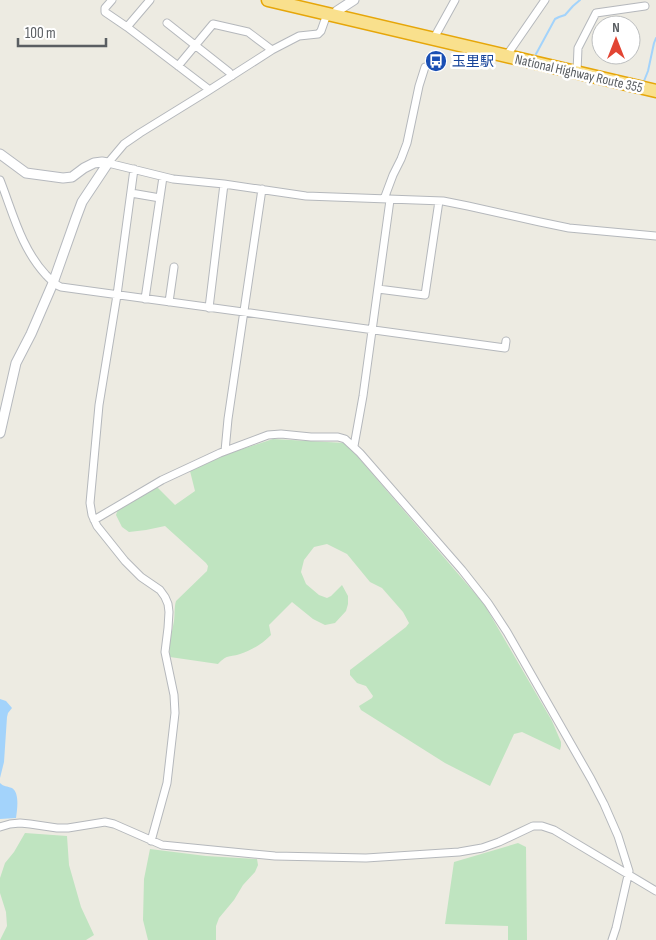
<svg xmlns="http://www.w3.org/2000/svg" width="656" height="940" font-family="'Sofia Sans Condensed','Noto Sans JP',sans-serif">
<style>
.green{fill:#bfe4c0}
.water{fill:#a3d3fb}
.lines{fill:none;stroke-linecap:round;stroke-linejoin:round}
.stream{stroke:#a3d3fb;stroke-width:2}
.street-casing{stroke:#b5b8bc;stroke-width:9}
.secondary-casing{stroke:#b6b9be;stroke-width:11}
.highway-casing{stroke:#e6a609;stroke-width:15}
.street{stroke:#fff;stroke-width:7}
.secondary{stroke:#fff;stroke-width:9}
.highway{stroke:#f9e08d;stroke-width:12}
.labels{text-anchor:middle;stroke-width:5;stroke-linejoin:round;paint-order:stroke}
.transit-label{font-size:14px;fill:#164399;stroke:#fff;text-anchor:start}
.street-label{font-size:14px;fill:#5a5e62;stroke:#fff}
</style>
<rect width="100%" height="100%" fill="#edebe2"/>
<path class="green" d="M273,439L345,443L357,456L484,604L552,721L561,742V746L560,750L522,732L514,734L490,786L445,763L361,710L359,706L372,698L373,696L366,686L357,683L350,675V670L406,627L409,623L403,612L382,588L370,582L347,554L327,544L314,547L304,560L301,572L306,584L319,595L327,598L331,596L342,585L348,596V604L346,611L335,623L325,625L313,619L292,602L269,625L271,635C262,644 252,650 240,654C227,658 228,654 218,664L170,657C168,645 172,633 174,621C175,614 174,608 176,601L207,571L208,566L206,563L165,526L146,530L129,532L122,527L116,515L118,509L157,487L175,505L195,491L190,471L227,454Z
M25,833L67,836L69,865L81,907L94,935L86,940H0L7,926L6,912L0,893V878L5,863L14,852Z
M518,843L526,847L527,940H508V926L445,924L454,862Z
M150,849L206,856L257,859L258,865L255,872L243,885L234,900L219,918L216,926V940H148L143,920L144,879Z"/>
<path class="water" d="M0,699L6,701L12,708L8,713L7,717L4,762L0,778Z
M0,783C4,787 7,786 12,788C20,793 17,810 16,818L0,819Z"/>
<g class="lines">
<path class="stream" d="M536,54L555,19L559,17L565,15L573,6L580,0
M644,81L648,71L654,43L656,38"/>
<g class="street-casing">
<path id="street" d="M112,0L105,8V12L127,27
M150,0L127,27L207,88L208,91
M327,14L321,31L318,34L299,36L272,50L208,91L140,133L124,144L108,163L173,179L224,184L306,196L443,201L468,206L540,222L569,228L656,236
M167,23L229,72L232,76
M434,38L455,0
M507,55L545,0
M178,66L213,24L248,32L272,50
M577,72L578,48L596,13L645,6
M134,169L117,295L99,405L90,503L92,515L97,526L125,561L141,577L160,590L165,597L168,604L169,612L168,628L165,652L174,695L175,713L167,783L151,841
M0,180C13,213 21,248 46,275C51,280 55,285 61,287L505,348L506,341
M131,193L160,198
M384,199L393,175L401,159L407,143L419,86L425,67
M378,289L425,295L439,201
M145,299L163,177
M169,302L174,267
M209,308L224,184
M354,446L363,396L390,200
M225,451L228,419L262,189
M94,520L162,480L220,453L268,435L281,434L311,437H338L345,439L360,453L462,570L488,603L507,632L591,779L604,804L618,836L629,871L616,928L612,940
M0,827L10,824L20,823L30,824L57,828H68L105,822L114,824L162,845L275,856L366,858L459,852L482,848L499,842L533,826H542L554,830L656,891"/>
</g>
<g class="secondary-casing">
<path id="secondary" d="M334,16L337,11L354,0
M0,154L26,173L63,178L72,177L84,168L94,163L102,162L108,163L82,202L76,218L53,283L31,334L16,363L0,433"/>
</g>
<g class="highway-casing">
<path id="highway" d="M268,0L656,91"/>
</g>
<use href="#street" class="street"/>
<use href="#secondary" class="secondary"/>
<use href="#highway" class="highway"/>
</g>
<defs>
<g id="bus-disc" transform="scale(1.125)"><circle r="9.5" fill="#1a4fb4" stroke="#fff"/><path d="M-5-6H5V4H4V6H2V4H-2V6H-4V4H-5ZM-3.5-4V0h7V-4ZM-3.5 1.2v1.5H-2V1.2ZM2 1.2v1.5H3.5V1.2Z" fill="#fff"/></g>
</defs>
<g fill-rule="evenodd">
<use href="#bus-disc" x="436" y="61"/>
</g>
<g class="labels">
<g class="transit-label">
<text x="452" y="66">玉里駅</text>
</g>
<g class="street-label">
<text transform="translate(579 73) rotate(13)" y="5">National Highway Route 355</text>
</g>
</g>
<g transform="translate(616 40)"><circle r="24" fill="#ffffff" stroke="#bdbfc0"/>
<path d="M0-4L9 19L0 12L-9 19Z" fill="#e24433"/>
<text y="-8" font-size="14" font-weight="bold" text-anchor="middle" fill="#5a5e62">N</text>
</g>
<path d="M18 38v8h88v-8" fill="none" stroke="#5a5e62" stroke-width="2.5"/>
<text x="25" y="38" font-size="15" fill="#5a5e62" stroke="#ffffff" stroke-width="4" paint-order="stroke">100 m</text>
</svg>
